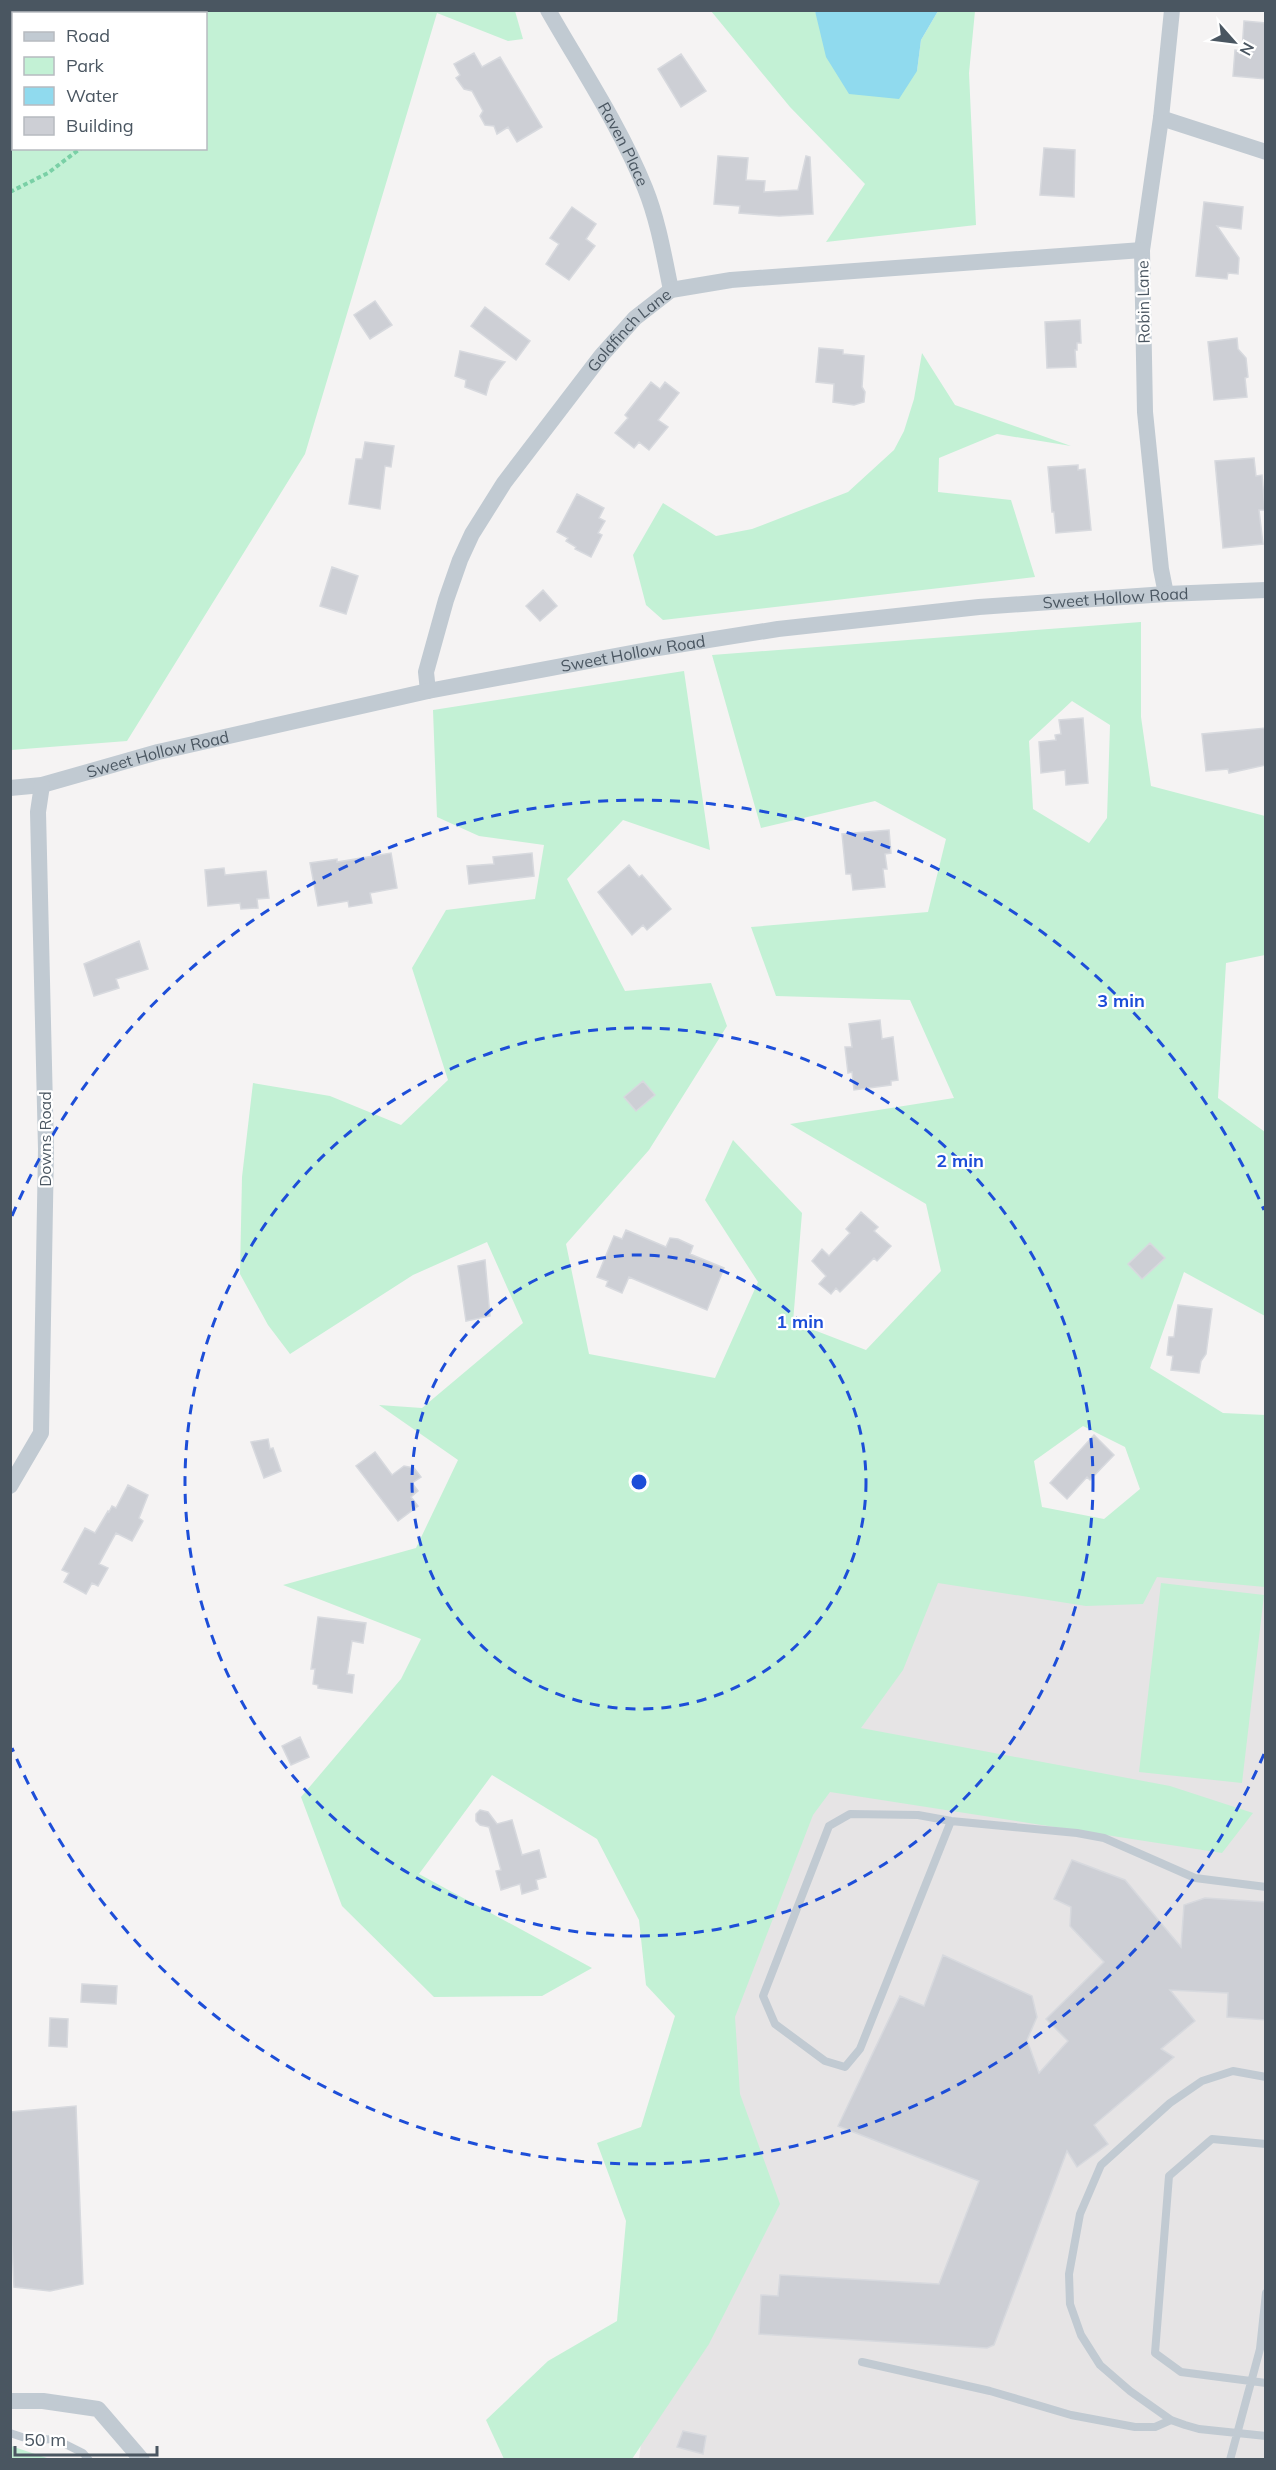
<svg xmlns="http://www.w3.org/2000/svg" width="1276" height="2470" font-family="Mulish,sans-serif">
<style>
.education{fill:#e6e4e5}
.green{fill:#c3f1d5;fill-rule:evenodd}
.water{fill:#90daee}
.building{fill:#cdcfd5;stroke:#d7d9de;stroke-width:1.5}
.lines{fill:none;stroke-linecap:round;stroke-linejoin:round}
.path{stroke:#7ad0a6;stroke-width:4;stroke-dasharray:4.5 3;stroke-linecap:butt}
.lane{stroke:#c1cad2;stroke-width:8}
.street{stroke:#c1cad2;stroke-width:16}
.ring{fill:none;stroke:#1d4ed8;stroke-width:3;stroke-dasharray:10 8}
.labels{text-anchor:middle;stroke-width:4.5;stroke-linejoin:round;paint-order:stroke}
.street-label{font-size:16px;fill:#4a5661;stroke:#fff}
.centre{fill:#1d4ed8;stroke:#fff;stroke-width:3}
.ring-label{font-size:18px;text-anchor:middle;font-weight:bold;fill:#1d4ed8;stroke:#fff;stroke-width:4.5;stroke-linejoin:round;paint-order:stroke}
</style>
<rect width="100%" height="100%" fill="#f5f3f3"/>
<path class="education" d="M754,1498L1265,1556V2459L639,2460Z"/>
<path class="green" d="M11,10L515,11L523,39L508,41L437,13L305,454L127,741L11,750ZM14,14H206V148H14Z
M711,11H815L818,19L917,71L921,40L938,11H975L969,73L976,225L826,242L865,184L790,107Z
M922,353L955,405L1071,446L997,434L939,458L938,492L1011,500L1035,577L663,620L646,605L633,555L663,503L716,536L752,529L848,492L894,450L904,431L914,399Z
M1141,622V717L1151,786L1265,816V955L1226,963L1218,1098L1265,1132V1316L1184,1272L1150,1368L1223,1413L1265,1415V1587L1157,1577L1143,1604L1086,1606L938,1583L903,1670L861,1728L1170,1786L1253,1813L1222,1853L830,1792L813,1815L735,2017L740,2094L780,2204L709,2344L632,2459H504L486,2420L548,2361L617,2321L626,2221L597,2143L641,2127L675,2016L646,1985L639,1920L597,1839L492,1775L419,1874L592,1968L542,1996L434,1997L342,1906L301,1797L401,1679L421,1639L283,1585L416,1548L458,1460L379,1405L422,1408L523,1323L487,1242L413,1275L290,1354L268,1325L240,1274L242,1177L253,1083L330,1096L401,1125L448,1080L412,968L446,910L535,899L544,845L479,836L437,817L433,710L684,671L710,850L623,820L567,879L625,991L711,983L727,1026L649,1150L566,1244L589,1354L715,1378L758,1282L705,1200L733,1140L802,1213L793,1322L866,1350L941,1271L926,1204L790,1124L954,1098L910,1000L776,996L751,927L928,912L946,839L875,801L761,828L712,655ZM1072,701L1110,725L1107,818L1089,843L1033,809L1029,741ZM1083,1426L1125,1447L1140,1489L1104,1519L1042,1507L1034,1461Z
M1161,1583L1264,1595L1242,1783L1139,1772Z
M10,2446H11L50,2459H11Z"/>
<path class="water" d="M815,11V10L938,11L921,40L917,71L899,99L849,94L826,57Z"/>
<path class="building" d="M1244,21L1266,23V79L1233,76L1235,50L1242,51Z
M474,53L482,67L500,57L542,127L517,142L508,127L497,134L494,126L485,125L480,116L483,111L472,91L464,89L456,78L460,75L454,64Z
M681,54L706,91L681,107L658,69Z
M1044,148L1075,150L1074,197L1040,195Z
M718,156L748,158L746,180L765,181L764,192L798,190L806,156L810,157L813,214L779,216L739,213L740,206L714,204Z
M1204,202L1243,207L1241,229L1217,226L1239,258L1238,274L1228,273L1227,279L1196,276Z
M572,207L596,224L586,239L595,246L569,280L546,264L559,244L550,238Z
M375,301L392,325L370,339L354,315Z
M485,307L530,341L516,360L471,326Z
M1080,320L1081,343H1077V350H1075L1076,367L1047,368L1045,322Z
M1237,338L1238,349L1246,358L1248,377L1245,378L1247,397L1214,400L1208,342Z
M819,348L843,350V354L864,356L862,387L865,392L864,402L854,405L833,402L834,384L816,382Z
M460,351L505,362L490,381L486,395L465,387L466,380L455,376Z
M651,382L660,389L665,382L679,393L658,420L668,427L649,450L639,442L634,448L615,433L628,418L625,415Z
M365,442L394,446L391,467L385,466L380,509L349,504L356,459H362Z
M1254,458L1256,476L1262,475L1265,510H1259L1263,544L1223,548L1215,461Z
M1078,465V470L1085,469L1091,530L1056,533L1054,512H1052L1048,467Z
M577,494L604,508L599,518L605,521L598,533L602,535L591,557L575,549L576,547L566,541L568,538L557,532Z
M332,567L358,576L346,614L320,606Z
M543,590L557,606L540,621L526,606Z
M1083,718L1088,783L1066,785L1065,770L1041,773L1039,742L1056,740L1055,735L1061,734L1059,720Z
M1266,728V765L1229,773L1228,769L1206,771L1202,734Z
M889,830L891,853L885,854L887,869H883L885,887L853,890L851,874H846L842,834Z
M391,853L397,888L370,893L372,903L349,907L348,901L318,906L310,863L337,859V862Z
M532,853L534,876L469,884L467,866L494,864L493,857Z
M629,865L639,877L642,875L671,909L647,930L643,925L632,935L598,892Z
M224,868L225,875L266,871L269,898L257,899L258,908L241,909L240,903L208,906L205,870Z
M139,941L148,969L116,979L119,988L94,996L84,964Z
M880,1020L882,1039L893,1037L898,1080L891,1081V1085L854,1090L852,1072L848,1073L845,1047H852L849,1024Z
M643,1081L655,1095L636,1111L624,1097Z
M861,1212L878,1227L874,1231L891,1246L877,1261L874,1258L840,1292L836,1288L831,1294L819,1284L826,1276L812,1261L822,1249L829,1256L850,1233L846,1229Z
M626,1230L666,1247L670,1238L678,1239L693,1246L690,1254L724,1268L707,1310L629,1277L622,1293L606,1286L608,1281L597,1277L614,1236L622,1239Z
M1150,1243L1165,1258L1142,1279L1128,1264Z
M485,1260L490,1316L466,1321L458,1266Z
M1178,1305L1212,1309L1206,1354L1201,1361L1199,1373L1171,1370L1173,1356L1167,1355L1169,1337H1174Z
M1094,1435L1114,1455L1090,1480L1087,1477L1067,1499L1050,1483Z
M268,1439L270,1449L273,1448L281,1471L264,1478L251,1442Z
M375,1452L392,1475L404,1466L414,1468L421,1477L412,1483L418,1491L411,1497L418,1506L398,1521L356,1466Z
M128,1485L148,1495L139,1518L143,1521L132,1541L116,1533L99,1564L108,1568L98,1586L92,1583L86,1594L64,1582L69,1573L62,1570L85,1528L95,1533L108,1511L109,1512L112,1506L116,1508Z
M318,1617L366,1623L363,1643L352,1641L347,1674L354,1675L352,1693L318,1688V1685L313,1684L315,1669H311Z
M300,1737L309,1757L291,1765L282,1746Z
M480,1810L488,1812L497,1824L512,1820L522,1855L539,1850L546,1877L536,1880L538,1889L522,1894L520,1884L501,1890L496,1871L501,1870L489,1827L480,1825L476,1821V1814Z
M1072,1860L1125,1880L1181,1947L1184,1905L1205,1898L1266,1902V2020L1227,2017L1228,1993L1170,1990L1195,2021L1161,2049L1174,2057L1094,2125L1108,2144L1077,2167L1067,2151L994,2345L987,2348L759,2334L761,2295L778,2296L780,2275L939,2284L979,2181L838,2126L900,1996L924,2006L943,1955L1032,1996L1037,2017L1027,2040L1039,2073L1068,2041L1046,2019L1104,1962L1070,1926L1071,1907L1054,1899Z
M82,1984L117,1986L116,2004L81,2002Z
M50,2018L68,2019L67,2047L49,2046Z
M76,2106L83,2284L50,2291L14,2287L10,2202V2112Z
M683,2431L706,2436L703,2454L677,2447Z"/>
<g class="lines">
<path class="path" d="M122,14L123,10
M10,192L48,173L81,148"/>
<path class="lane" d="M951,1821L860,2049L845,2067L825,2061L775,2024L763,1996L829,1826L850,1814L918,1815L951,1821L1077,1833L1104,1838L1195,1878L1266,1887
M1266,2077L1233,2071L1202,2081L1170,2103L1101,2165L1080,2214L1069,2274L1070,2304L1081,2335L1100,2365L1130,2391L1171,2420L1185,2425L1199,2429L1266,2436
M1266,2144L1212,2139L1169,2176L1155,2353L1181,2372L1266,2383
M862,2362L990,2391L1071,2415L1135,2427H1155L1171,2420
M10,2433L31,2440L55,2439L83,2453L89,2460
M1230,2460L1260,2349L1266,2293"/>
<g class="street">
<path id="s1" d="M548,10C581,68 620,126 645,188C658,220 664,256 671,290"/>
<path d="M1161,118L1266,152"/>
<path d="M1166,594L1161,569L1145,412L1142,250L1161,118L1172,10"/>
<path id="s2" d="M428,691L426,672L446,600L460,560L472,534L504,483L601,356L635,318L671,290L731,280L1142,250"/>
<path id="s3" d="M10,788L42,785L158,752L428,691L658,648L778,629L979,607L1166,594L1266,590"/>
<path d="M10,1486L41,1433L46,1149L38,812L42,785"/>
<path d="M10,2401H43L98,2409L142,2460"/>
</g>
</g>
<g class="ring">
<circle cx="639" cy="1482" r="227"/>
<circle cx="639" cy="1482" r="454"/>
<path d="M1264 1754A681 681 0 0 1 12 1748M12 1216A681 681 0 0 1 1264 1210"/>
</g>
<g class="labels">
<g class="street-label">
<text dy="6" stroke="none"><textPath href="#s1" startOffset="154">Raven Place</textPath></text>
<text transform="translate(1143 302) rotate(-91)" y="6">Robin Lane</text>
<text dy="6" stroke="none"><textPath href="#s2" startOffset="423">Goldfinch Lane</textPath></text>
<text dy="6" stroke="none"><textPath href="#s3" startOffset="1124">Sweet Hollow Road</textPath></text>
<text dy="6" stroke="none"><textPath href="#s3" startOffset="638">Sweet Hollow Road</textPath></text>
<text dy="6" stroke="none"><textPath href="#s3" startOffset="152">Sweet Hollow Road</textPath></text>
<text transform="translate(45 1139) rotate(-90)" y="6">Downs Road</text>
</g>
</g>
<circle cx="639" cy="1482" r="9" class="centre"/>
<g class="ring-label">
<text x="1121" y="1007">3 min</text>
<text x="960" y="1167">2 min</text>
<text x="800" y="1328">1 min</text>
</g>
<rect width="1276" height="2470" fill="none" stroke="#4a5661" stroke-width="24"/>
<rect x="12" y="12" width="195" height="138" fill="#ffffff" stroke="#b7bbc0" stroke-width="1.5"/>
<rect x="24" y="32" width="30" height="9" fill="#c1cad2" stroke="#b7bbc0" stroke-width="1.5"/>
<text x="66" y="42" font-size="18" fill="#4a5661">Road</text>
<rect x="24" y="57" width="30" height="18" fill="#c3f1d5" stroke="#b7bbc0" stroke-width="1.5"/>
<text x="66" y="72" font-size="18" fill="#4a5661">Park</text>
<rect x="24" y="87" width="30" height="18" fill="#90daee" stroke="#b7bbc0" stroke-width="1.5"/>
<text x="66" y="102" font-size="18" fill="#4a5661">Water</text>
<rect x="24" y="117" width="30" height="18" fill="#cdcfd5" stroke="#b7bbc0" stroke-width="1.5"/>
<text x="66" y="132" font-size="18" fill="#4a5661">Building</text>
<g transform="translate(1234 42) rotate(118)" stroke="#ffffff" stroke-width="4.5" paint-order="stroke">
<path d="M0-4.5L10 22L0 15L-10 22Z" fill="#4a5661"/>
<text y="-9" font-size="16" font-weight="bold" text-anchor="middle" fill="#4a5661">N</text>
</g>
<path d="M15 2446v9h142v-9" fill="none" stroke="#4a5661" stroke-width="3"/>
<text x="24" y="2446" font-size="18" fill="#4a5661" stroke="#ffffff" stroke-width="4.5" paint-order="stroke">50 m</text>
</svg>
